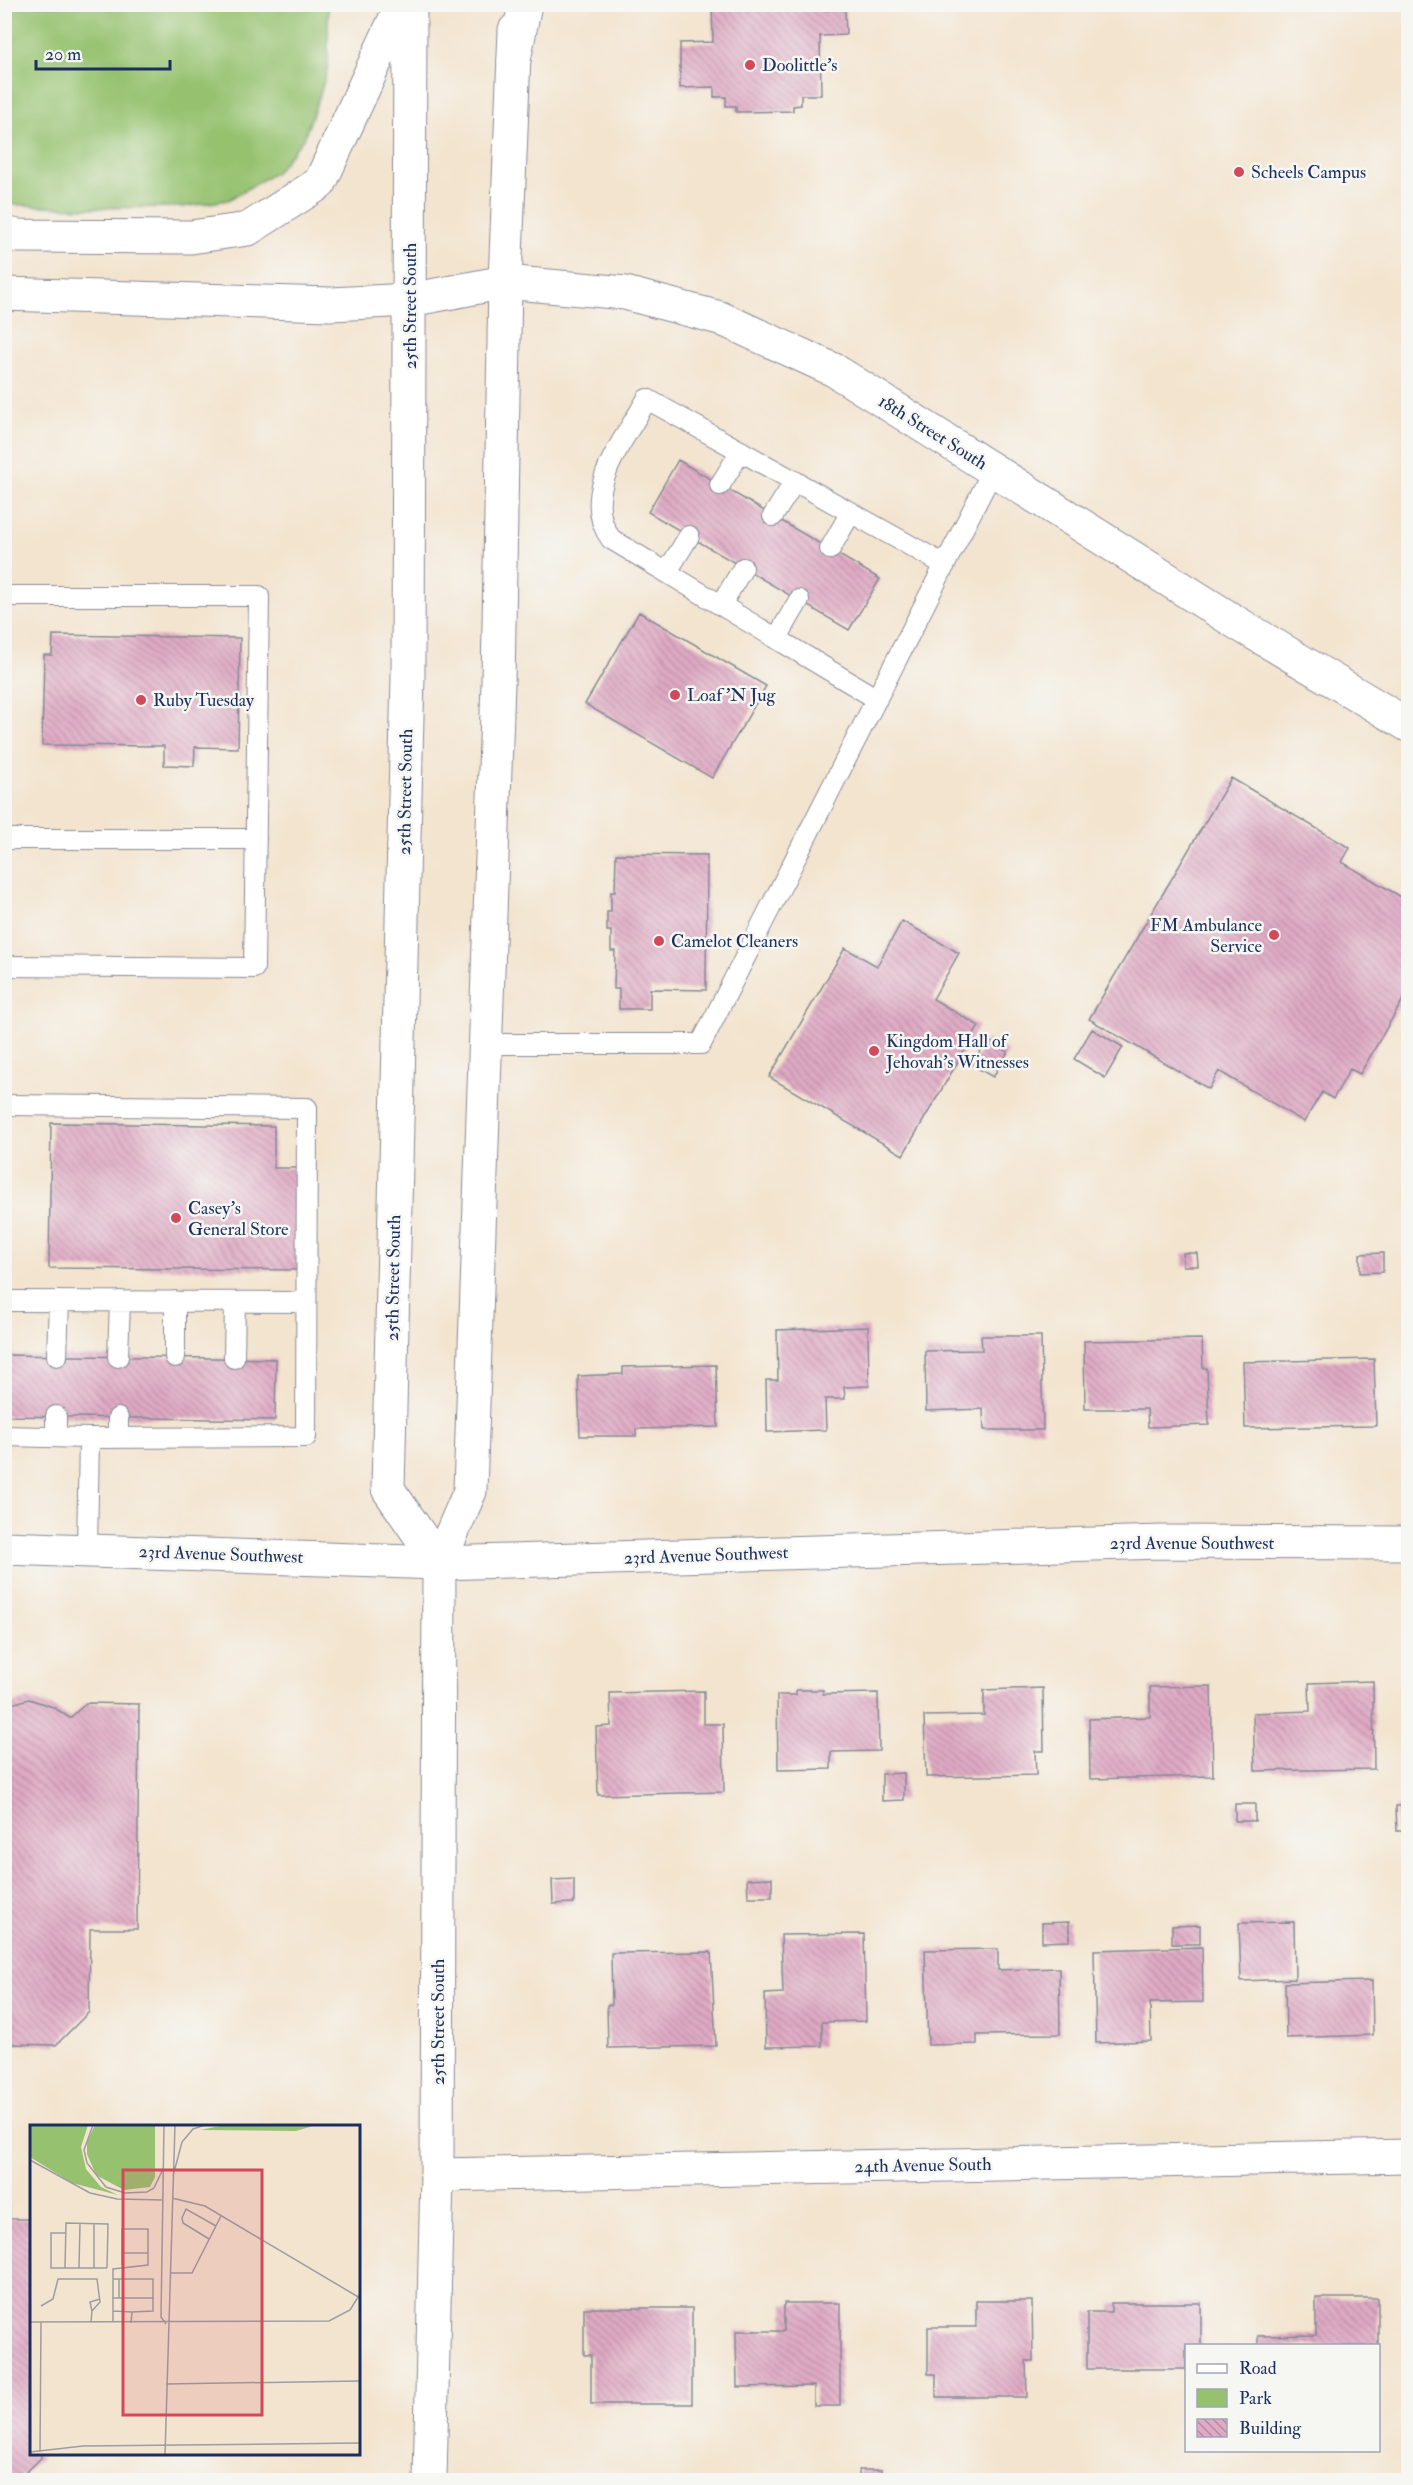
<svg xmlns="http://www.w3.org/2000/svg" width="1413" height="2485" font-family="'IM FELL Double Pica',serif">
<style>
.green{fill:#96c26f;stroke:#587866;stroke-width:1.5}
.building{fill:url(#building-back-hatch)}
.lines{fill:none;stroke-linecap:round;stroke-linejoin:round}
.service-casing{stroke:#878a96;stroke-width:22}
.minor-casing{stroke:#878a96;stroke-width:35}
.tertiary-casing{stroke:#878a96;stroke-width:35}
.secondary-casing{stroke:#878a96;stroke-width:35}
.motorway-casing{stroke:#878a96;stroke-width:35}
.service{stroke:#fff;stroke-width:20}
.minor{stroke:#fff;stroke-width:33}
.tertiary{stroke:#fff;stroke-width:33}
.secondary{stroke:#fff;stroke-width:33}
.motorway{stroke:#fff;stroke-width:33}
.poi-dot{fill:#d1495b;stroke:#f6f6f2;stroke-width:2}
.labels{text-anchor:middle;stroke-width:5;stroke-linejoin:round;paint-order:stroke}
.poi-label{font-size:18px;fill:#1b2f5e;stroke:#f6f6f2;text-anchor:start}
.street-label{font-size:18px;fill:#1b2f5e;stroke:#f6f6f2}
.inset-road{fill:none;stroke:#9d9ca2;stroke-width:1.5}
.view{fill:#d1495b;fill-opacity:0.15;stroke:#d1495b;stroke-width:3}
.inset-edge{fill:none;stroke:#1b2f5e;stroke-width:3}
</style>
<defs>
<pattern id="building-back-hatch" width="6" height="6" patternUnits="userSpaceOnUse" patternTransform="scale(1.5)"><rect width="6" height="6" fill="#e0aac4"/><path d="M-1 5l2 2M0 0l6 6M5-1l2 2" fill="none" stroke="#b58ba2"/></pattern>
</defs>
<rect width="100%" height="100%" fill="#f6f6f2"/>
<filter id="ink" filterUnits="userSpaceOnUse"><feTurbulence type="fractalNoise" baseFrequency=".0167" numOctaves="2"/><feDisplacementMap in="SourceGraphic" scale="12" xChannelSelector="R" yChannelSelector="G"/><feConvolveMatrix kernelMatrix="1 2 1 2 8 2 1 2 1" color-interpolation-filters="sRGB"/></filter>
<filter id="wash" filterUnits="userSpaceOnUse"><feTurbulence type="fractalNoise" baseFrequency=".008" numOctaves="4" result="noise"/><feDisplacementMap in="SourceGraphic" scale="24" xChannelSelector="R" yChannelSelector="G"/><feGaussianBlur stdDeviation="1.35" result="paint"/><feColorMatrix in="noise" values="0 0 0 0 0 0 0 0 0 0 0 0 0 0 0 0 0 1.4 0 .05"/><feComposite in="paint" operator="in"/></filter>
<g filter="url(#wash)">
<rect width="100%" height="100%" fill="#f3e4cf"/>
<path class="green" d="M4,5H328V67L320,94L304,138L276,172L228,200L183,207L77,208L5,204Z"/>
<g id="blocks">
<path class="building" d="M712,4H819V10L845,9L846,35L820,36L821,95H801V105L793,106V111L736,112V106H726V97H714V87L680,88V43L713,42Z
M678,460L880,579L849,630L648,512Z
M639,612L766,686L712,778L585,704Z
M53,635L240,638L238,748L195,747L194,766L164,765V746L42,745L44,655H52Z
M1231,778L1350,848L1342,862L1408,901V970L1403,979L1408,982V991L1360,1074L1350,1069L1333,1099L1322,1092L1304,1122L1219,1071L1209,1089L1089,1019Z
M616,854L707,855L706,990L650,989V1009H619V989H614L615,951H611V931H607V912H611V892H615Z
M902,921L959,953L933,999L979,1026L903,1155L769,1077L845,948L877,966Z
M1092,1029L1123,1047L1105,1078L1074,1059Z
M987,1040L1008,1052L993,1077L972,1065Z
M51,1123L274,1126V1168H304L303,1270L49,1268Z
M1183,1253H1197L1198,1266H1183Z
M1383,1253V1272L1360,1273V1254Z
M868,1327L869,1386L844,1387L845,1399H825L826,1430L767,1432L766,1380H778L777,1330Z
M981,1336H1041L1043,1430H984L983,1409L926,1411L925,1351L982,1350Z
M1202,1339L1203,1368H1207L1209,1425L1148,1427L1147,1409H1085L1084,1341Z
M4,1355L276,1359L275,1420L4,1416Z
M1374,1359L1376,1426L1245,1428L1243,1362Z
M716,1365L718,1427L636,1429V1436H580L578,1376L623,1374V1367Z
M1373,1681L1374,1769L1255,1771L1253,1713L1310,1711L1309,1683Z
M1211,1686L1213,1776L1090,1779L1089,1719L1150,1717V1687Z
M1043,1688L1044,1751H1035L1036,1775L926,1777L924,1716L984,1715V1690Z
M796,1690H823V1694L878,1693L879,1751L831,1752V1769L778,1770L777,1695H796Z
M704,1691V1724H723L724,1792L598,1795L596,1727L611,1726L610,1693Z
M29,1699L53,1707L70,1718L86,1703L139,1704L137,1929H90L89,2012L56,2045L9,2044L8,2067L4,2070V1706Z
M904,1773V1800L882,1801V1774Z
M1235,1804H1255V1821H1235Z
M1396,1806H1408V1831H1397Z
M772,1878V1897H748L747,1879Z
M574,1879V1903L553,1904L552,1880Z
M1069,1922V1941L1042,1942V1923Z
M1294,1922L1295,1979L1241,1981L1239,1923Z
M1200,1925V1944H1172V1926Z
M864,1934L866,2021L822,2022V2046L766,2047L765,1994L783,1993L781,1935Z
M1202,1947L1203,2002L1150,2003L1151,2041L1096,2043L1094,1950Z
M998,1949V1970L1059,1968L1060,2034L977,2035V2044L928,2045L925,1950Z
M711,1952L716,2046L608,2048L607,2005H612L611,1953Z
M1372,1981L1373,2035L1286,2038L1285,1983Z
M4,2201L9,2205V2219H32V2454H41V2458L18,2480H4Z
M1316,2298H1378V2346H1258V2336L1316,2335Z
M976,2301H1032L1033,2361H1026L1027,2397H936V2374H928V2327H976Z
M784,2303H840V2406H814V2386L737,2387L736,2331H784Z
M1111,2303H1201V2346H1186V2369H1087V2312H1111Z
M584,2308H692V2404H591V2355H584Z
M859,2470H882V2480H859Z"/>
</g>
</g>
<g filter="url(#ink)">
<use href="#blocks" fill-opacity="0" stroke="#878a96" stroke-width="1.5"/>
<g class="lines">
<g class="service-casing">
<path id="service" d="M720,485L741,451
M773,516L795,481
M830,549L851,512
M667,572L689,536
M4,596H259L254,968L4,966
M721,605L743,568
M777,638L799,600
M877,699L611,539C578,494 625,440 647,399L945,565
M4,839H256
M486,1044H701L993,470
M4,1105L307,1108L306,1437L89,1438
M4,1301L306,1302
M57,1356L59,1301
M118,1357L120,1301
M175,1357V1301
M234,1358L235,1302
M56,1416V1437
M118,1418V1438
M4,1436L89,1438L87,1549"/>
</g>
<g class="minor-casing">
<path id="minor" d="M439,1563L1162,1542L1408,1543
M437,2175L1408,2156"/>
</g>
<g class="tertiary-casing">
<path id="tertiary" d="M505,282L625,293L720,318L834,370L1237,623L1408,725
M4,1548L439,1563"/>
</g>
<g class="secondary-casing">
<path id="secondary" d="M410,4L408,676L388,1489L439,1563
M410,300L505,282
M430,2480L437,2175L439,1563L470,1491L498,683L505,282L515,30"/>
</g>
<g class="motorway-casing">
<path id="motorway" d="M514,60L525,4
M4,233L18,236L191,237L248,229L320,183L402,4
M4,294L331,304L410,300"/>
</g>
<use href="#service" class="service"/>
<use href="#minor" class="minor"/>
<use href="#tertiary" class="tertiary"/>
<use href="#secondary" class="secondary"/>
<use href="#motorway" class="motorway"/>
</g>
</g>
<g class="poi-dot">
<circle cx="750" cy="65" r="6"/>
<circle cx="1239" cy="172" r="6"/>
<circle cx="675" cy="695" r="6"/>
<circle cx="141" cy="700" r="6"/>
<circle cx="1274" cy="935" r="6"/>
<circle cx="659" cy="941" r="6"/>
<circle cx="874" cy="1051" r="6"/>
<circle cx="176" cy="1218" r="6"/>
</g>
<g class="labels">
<g class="poi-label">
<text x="762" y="71">Doolittle's</text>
<text x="1251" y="178">Scheels Campus</text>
<text x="687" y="701">Loaf 'N Jug</text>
<text x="153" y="706">Ruby Tuesday</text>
<text x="1262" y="931" text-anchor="end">FM Ambulance<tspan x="1262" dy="21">Service</tspan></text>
<text x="671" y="947">Camelot Cleaners</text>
<text x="886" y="1047">Kingdom Hall of<tspan x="886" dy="21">Jehovah's Witnesses</tspan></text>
<text x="188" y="1214">Casey's<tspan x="188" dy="21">General Store</tspan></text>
</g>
<g class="street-label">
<text transform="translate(410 306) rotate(-90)" y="6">25th Street South</text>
<text transform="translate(933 432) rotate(32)" y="6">18th Street South</text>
<text transform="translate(405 792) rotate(-89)" y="6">25th Street South</text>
<text transform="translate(393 1278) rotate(-89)" y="6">25th Street South</text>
<text x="1192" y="1549">23rd Avenue Southwest</text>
<text transform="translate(221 1554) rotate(2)" y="6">23rd Avenue Southwest</text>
<text transform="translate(706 1555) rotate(-2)" y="6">23rd Avenue Southwest</text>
<text transform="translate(438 2022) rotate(-90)" y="6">25th Street South</text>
<text transform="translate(923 2165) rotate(-1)" y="6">24th Avenue South</text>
</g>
</g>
<g transform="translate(30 2125)">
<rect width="330" height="330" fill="#f3e4cf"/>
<path d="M0,0H58L51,22L56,44L71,62L88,70L42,58L0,32ZM65,0H125V52L120,62L94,65L66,50L57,29V16ZM194,0H330L283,1L266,6L171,5Z" fill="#96c26f"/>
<path class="inset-road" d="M63,0L54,25L57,38L76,62L95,68L117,67L124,63L133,44M134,0L131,192L136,199M0,35L60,68L87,74L133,75M143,51L152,17L163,4L175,0M142,73L175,81L330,173M36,108H21V143H77M179,114L153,98L152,93L156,84L186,101M92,128H118M35,143L36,98L78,99L77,143M49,143L50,98M64,143V98M141,148H162L191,91M83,154H123V186L102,187M89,154V173M83,173H123M11,181L23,174L28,154H67L70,177L62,186L61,197M62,186L60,177L70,174M83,186V144L118,140V104H92V140M0,197L299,196L320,185L330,169M83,197V186L102,187L101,198M136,259L330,256M0,327L53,321L330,318M10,327L11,197M135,330L145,0"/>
<path class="view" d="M93,45H232V290H93Z"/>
<rect width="330" height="330" class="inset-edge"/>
</g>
<rect width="1413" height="2485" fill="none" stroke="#f6f6f2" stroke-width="24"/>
<rect x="1185" y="2344" width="195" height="108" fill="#f6f6f2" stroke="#9ea6b7" stroke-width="1.5"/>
<rect x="1197" y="2364" width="30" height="9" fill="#ffffff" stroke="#9ea6b7" stroke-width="1.5"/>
<text x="1239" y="2374" font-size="18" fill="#1b2f5e">Road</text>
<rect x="1197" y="2389" width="30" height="18" fill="#96c26f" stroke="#9ea6b7" stroke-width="1.5"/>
<text x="1239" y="2404" font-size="18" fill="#1b2f5e">Park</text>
<rect x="1197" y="2419" width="30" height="18" fill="url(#building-back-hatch)" stroke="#9ea6b7" stroke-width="1.5"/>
<text x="1239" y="2434" font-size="18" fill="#1b2f5e">Building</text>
<path d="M36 60v9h134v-9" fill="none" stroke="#1b2f5e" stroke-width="3"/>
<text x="45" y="60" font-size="18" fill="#1b2f5e" stroke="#f6f6f2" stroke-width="4.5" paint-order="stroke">20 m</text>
</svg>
